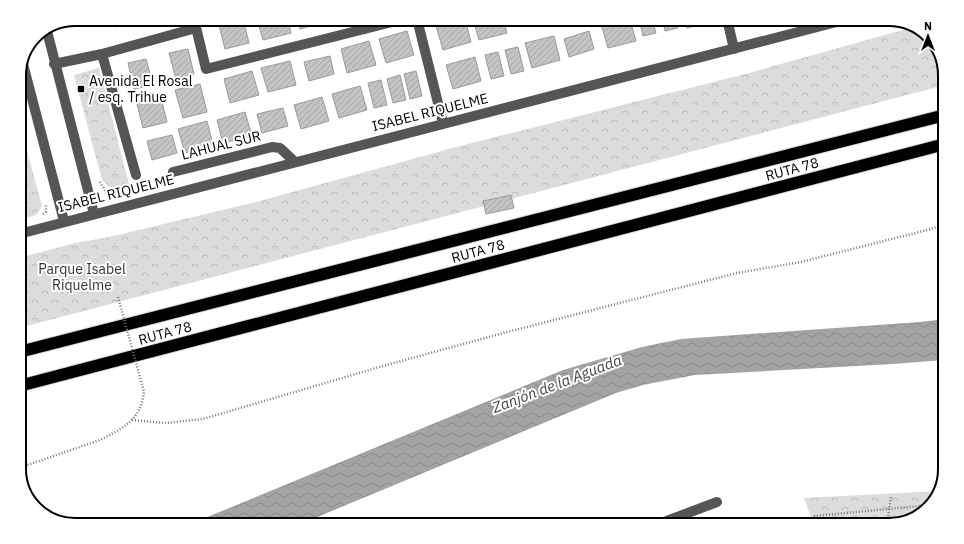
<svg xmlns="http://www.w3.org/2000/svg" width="964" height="544" font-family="'IBM Plex Sans',sans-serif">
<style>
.park{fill:url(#park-crowns)}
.water{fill:url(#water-waves)}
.building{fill:url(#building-hatch);stroke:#999}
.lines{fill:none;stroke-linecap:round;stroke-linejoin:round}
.highway-casing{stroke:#dbdbdb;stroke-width:14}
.path{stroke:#777;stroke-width:2.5;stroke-dasharray:1 2;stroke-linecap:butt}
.minor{stroke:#555;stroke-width:10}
.highway{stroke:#000;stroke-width:12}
.path-bridge{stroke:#777;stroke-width:2.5;stroke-dasharray:1 2;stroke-linecap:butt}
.poi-dot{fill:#000;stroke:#fff;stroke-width:1.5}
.labels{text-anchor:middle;stroke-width:4;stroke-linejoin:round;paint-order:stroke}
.poi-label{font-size:14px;fill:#000;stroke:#fff;text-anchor:start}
.street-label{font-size:14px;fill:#000;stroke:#fff}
.park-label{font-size:14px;fill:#333;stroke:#fff}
.water-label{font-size:15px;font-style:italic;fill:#444;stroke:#fff}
.rim{fill:none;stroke:#000;stroke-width:2}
</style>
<defs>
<pattern id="park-crowns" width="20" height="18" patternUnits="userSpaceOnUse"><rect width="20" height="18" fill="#dcdcdc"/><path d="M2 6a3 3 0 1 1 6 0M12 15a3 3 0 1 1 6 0" fill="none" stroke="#bbb"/></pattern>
<pattern id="water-waves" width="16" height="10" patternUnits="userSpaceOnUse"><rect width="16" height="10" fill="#a3a3a3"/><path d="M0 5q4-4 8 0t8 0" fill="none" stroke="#8b8b8b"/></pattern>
<pattern id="building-hatch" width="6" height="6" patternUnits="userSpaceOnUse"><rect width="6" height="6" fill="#c4c4c4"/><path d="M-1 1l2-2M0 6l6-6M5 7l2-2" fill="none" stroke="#a7a7a7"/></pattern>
</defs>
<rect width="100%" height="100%" fill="#fff"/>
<path class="park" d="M917,26L936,44L945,72V85L19,328V258L75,243L109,237L256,202L460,146L749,73Z
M99,68L130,188L115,192L102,180L74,75Z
M19,121L42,206L36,215L19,220Z
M939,491L938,497L917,517L889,525H814L804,498Z"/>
<path class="water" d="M945,319V360L892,364L695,375L643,385L616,393L298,525H188L563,370L642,347L681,339L920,322Z"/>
<path class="building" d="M114,19H140V21L116,27Z
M226,19H243L249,43L225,49L218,21Z
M257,19H288L291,33L263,40Z
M297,19H325V22L300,29Z
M463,19H465L471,42L443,50L436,26Z
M473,19H503L507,33L479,40Z
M517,19H540L518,25Z
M621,19H630L636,41L608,48L601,24Z
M639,19H652L656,33L643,36Z
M662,19H675L678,28L665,31Z
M684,19H715V21L687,28Z
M407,31L414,55L386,63L379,39Z
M589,31L594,49L569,57L564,39Z
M554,36L560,60L532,68L525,43Z
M369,41L376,65L347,73L341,49Z
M518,47L524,71L511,74L505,50Z
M188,49L194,74L176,79L169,53Z
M498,52L504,76L491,79L485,55Z
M330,56L334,74L309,81L304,62Z
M475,57L481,81L453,89L446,65Z
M146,59L153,85L134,89L128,63Z
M290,61L296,85L268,92L261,68Z
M252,71L259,95L230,103L224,79Z
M416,71L422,96L410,99L404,74Z
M400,75L406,100L393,103L387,79Z
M381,80L387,105L374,108L368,83Z
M200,84L207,112L183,118L175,90Z
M360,86L367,110L339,118L332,94Z
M160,93L167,122L143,128L136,100Z
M322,97L329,121L301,129L294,105Z
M283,108L288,126L262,133L257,114Z
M245,112L252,136L223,143L217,120Z
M207,121L213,145L185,153L178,129Z
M172,135L177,153L152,160L147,141Z
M511,195L514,208L486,214L483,201Z
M756,521L757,524L766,521L767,525H746Z"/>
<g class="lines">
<g class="highway-casing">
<path id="highway" d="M19,352L945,115
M19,386L945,144"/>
</g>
<path class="path" d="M100,182L108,195L112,196
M43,214L46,212V204
M132,420L165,423L203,419L383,366L507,332L737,273L801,262L931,229L945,224
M19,468L100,440C122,429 141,420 144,392
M814,516L930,505
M887,525L891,497"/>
<path class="minor" d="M194,19L206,69L404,19
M362,19L365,29
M417,19L443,123
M727,19L734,49
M47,31L94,214
M102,54L136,175
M23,64L64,221
M54,64L102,54L196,28
M173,172L272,147L280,148L295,162
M19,234L848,19
M656,525L717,502"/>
<use href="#highway" class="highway"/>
<path class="path-bridge" d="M118,297L144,392"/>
</g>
<rect class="poi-dot" x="77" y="85" width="8" height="8" rx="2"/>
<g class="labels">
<g class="poi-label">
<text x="89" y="86">Avenida El Rosal<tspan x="89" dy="16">/ esq. Trihue</tspan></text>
</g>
<g class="street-label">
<text transform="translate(430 112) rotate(-14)" y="5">ISABEL RIQUELME</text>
<text transform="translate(221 145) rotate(-14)" y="5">LAHUAL SUR</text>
<text transform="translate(792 169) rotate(-15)" y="5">RUTA 78</text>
<text transform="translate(116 193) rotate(-14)" y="5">ISABEL RIQUELME</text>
<text transform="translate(478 251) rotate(-15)" y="5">RUTA 78</text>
<text transform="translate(165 333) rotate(-15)" y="5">RUTA 78</text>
</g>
<g class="park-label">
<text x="82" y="274">Parque Isabel<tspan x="82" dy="16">Riquelme</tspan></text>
</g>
<g class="water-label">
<text transform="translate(557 384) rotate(-21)" y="5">Zanjón de la Aguada</text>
</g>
</g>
<path d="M0 0H964V544H0ZM75 26H889A49 49 0 0 1 938 75V469A49 49 0 0 1 889 518H75A49 49 0 0 1 26 469V75A49 49 0 0 1 75 26Z" fill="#fff" fill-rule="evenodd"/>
<path class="rim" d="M75 26H889A49 49 0 0 1 938 75V469A49 49 0 0 1 889 518H75A49 49 0 0 1 26 469V75A49 49 0 0 1 75 26Z"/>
<g transform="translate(928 36)" stroke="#ffffff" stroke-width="3" paint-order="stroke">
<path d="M0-3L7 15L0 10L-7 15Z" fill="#000000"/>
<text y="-6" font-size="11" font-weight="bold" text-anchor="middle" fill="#000000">N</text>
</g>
</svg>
